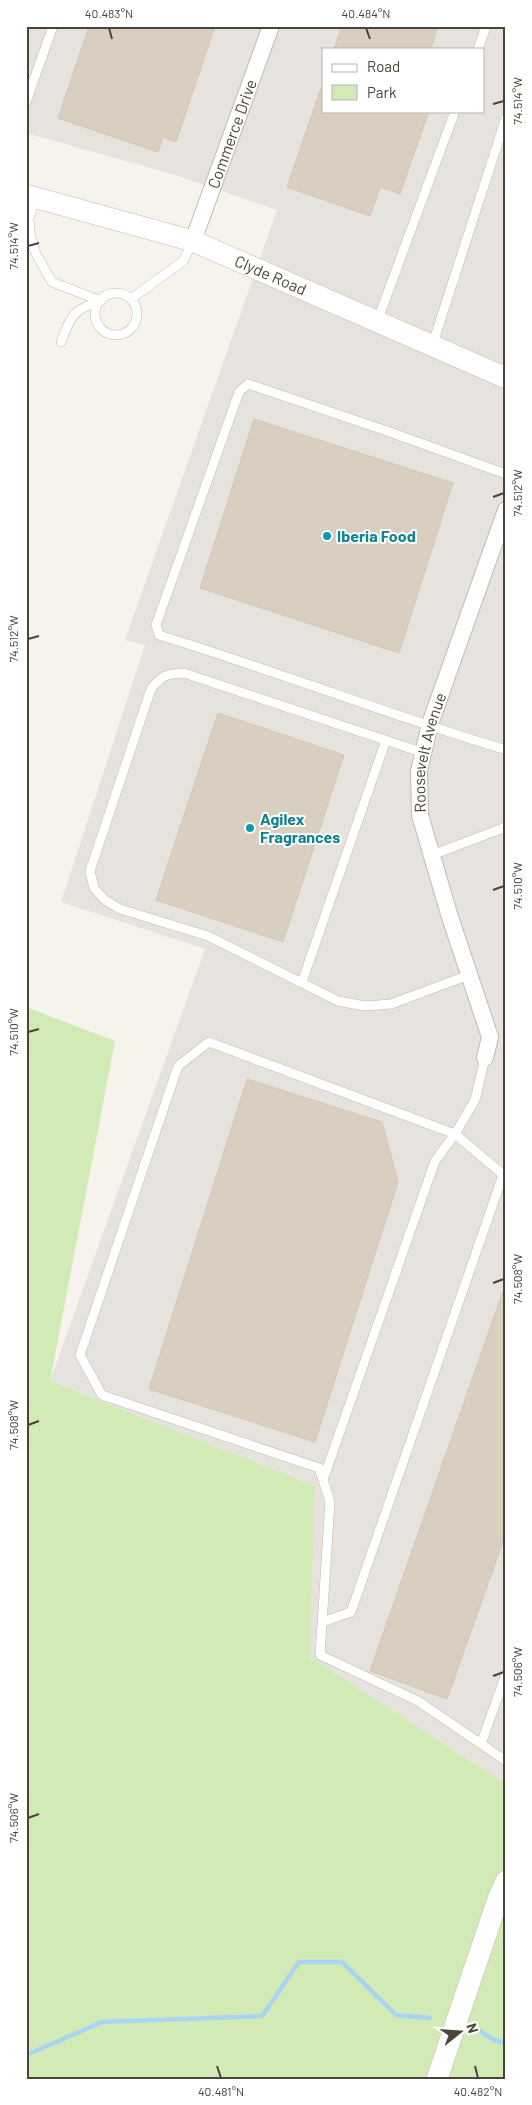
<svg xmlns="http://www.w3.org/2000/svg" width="532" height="2105" font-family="Barlow,sans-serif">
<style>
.industrial{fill:#e6e2dd;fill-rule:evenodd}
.green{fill:#d2eab5}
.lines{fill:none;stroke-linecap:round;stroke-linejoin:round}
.stream{stroke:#a9d4f2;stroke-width:4.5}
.building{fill:#d8cfc1;stroke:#d3c7b4}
.service-casing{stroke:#c2bbae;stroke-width:10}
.minor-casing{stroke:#c2bbae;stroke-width:18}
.tertiary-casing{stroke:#c2bbae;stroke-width:22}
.service{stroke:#fff;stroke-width:9}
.minor{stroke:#fff;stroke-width:16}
.tertiary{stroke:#fff;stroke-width:21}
.ticks{fill:none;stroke:#4b4439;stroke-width:2}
.culture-dot{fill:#0f9aa8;stroke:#fff;stroke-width:2}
.labels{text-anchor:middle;stroke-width:4;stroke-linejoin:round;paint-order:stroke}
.street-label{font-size:16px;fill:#4b4439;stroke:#fff}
.culture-label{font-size:16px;font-weight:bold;fill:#0d838f;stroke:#fff;text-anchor:start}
.neatline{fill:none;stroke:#4b4439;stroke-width:2}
.ticks-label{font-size:12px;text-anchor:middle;fill:#4b4439}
</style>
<rect width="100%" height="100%" fill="#f6f3ec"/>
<path class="industrial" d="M26,26H506V1784L310,1657L315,1486L50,1381L205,949L61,902L145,645L125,640L277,210L172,174L26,133ZM323,49H483V111H323Z"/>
<path class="green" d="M26,1007L115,1041L50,1381L315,1486L310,1657L506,1784V2079H26Z"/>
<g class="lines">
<path class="stream" d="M480,2031L494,2040L506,2044
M26,2055L102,2022L262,2016L299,1962H342L396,2015L430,2018"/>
</g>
<path class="building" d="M89,26H215L176,142L163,137L158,152L58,118Z
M342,26H438L431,49H334Z
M321,88H323V111H429L400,194L380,187L370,216L287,187Z
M254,419L453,483L399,653L200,588Z
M218,713L344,755L283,942L156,900Z
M247,1079L382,1122L398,1182L315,1442L149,1389Z
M504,1288H506V1533L447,1699L370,1671Z"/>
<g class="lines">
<g class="service-casing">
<path id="service" d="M478,49L485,30
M26,102L53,26
M36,198L29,218L30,234L35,252L52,282L101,301
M95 314a21 21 0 1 1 42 0a21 21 0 1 1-42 0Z
M131,299L183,261L193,242
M377,322L455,111
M61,342C71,316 73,309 101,301
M432,346L506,118
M506,474L387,431L248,384L239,392L156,625L159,635C276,671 389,715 506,750
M424,753L184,673C166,674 162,675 151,689L90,871L94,888L105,900L120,909L208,936L338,1001L365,1006L391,1004L469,975
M432,855L506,827
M302,982L386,740
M485,1058L475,1100L455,1134L209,1042L178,1066L80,1355L102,1395L319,1468L330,1501L320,1655L418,1701L506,1761
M323,1480L435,1161L455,1134L506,1177
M322,1622L351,1612L503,1175
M481,1744L506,1674"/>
</g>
<g class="minor-casing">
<g id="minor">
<path id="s1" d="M193,241L271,26"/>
<path id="s2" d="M485,1058L490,1037L449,914L420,815L419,771L430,724L506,510"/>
</g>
</g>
<g class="tertiary-casing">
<g id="tertiary">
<path id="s3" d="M26,195L193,241L506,378"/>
<path d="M437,2079L498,1899L506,1881"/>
</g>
</g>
<use href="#service" class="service"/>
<use href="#minor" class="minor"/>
<use href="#tertiary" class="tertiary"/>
</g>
<path class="ticks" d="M109,28L112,39M366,28L370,39M493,104L504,101M28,246L39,243M493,497L504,493M28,639L39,636M493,890L504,886M28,1032L39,1029M493,1283L504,1279M28,1425L39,1421M493,1676L504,1672M28,1818L39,1814M217,2066L221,2078M475,2066L478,2078"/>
<g class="culture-dot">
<circle cx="327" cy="536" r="5"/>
<circle cx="250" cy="828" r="5"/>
</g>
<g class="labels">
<g class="street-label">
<text dy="6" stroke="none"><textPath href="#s1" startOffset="114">Commerce Drive</textPath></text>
<text dy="6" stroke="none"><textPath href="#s3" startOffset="258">Clyde Road</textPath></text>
<text dy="6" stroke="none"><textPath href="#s2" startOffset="318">Roosevelt Avenue</textPath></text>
</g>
<g class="culture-label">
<text x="337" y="542">Iberia Food</text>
<text x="260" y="825">Agilex<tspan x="260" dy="18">Fragrances</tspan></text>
</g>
</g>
<rect width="532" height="2105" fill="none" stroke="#ffffff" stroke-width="55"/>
<rect x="322" y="48" width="162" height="65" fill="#ffffff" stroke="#b7b4b0"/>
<rect x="332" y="64" width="25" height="8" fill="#ffffff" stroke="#b7b4b0"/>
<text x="367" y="72" font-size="15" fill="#4b4439">Road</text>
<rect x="332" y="85" width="25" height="15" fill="#d2eab5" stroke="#b7b4b0"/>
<text x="367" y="98" font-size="15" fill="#4b4439">Park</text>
<g transform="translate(460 2032) rotate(73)" stroke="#ffffff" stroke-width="4" paint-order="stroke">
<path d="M0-4L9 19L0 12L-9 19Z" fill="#4b4439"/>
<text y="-8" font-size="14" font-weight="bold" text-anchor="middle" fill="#4b4439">N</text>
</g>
<rect x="28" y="28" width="476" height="2050" class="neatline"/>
<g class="ticks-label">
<text x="109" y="18">40.483°N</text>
<text x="366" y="18">40.484°N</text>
<text transform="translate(518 101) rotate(-90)" y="4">74.514°W</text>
<text transform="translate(14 246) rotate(-90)" y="4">74.514°W</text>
<text transform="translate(518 493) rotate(-90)" y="4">74.512°W</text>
<text transform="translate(14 639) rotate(-90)" y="4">74.512°W</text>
<text transform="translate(518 886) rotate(-90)" y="4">74.510°W</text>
<text transform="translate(14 1032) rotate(-90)" y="4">74.510°W</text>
<text transform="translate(518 1279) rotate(-90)" y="4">74.508°W</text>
<text transform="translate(14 1425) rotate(-90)" y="4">74.508°W</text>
<text transform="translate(518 1672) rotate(-90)" y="4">74.506°W</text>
<text transform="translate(14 1818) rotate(-90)" y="4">74.506°W</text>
<text x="221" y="2096">40.481°N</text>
<text x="478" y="2096">40.482°N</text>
</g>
</svg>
